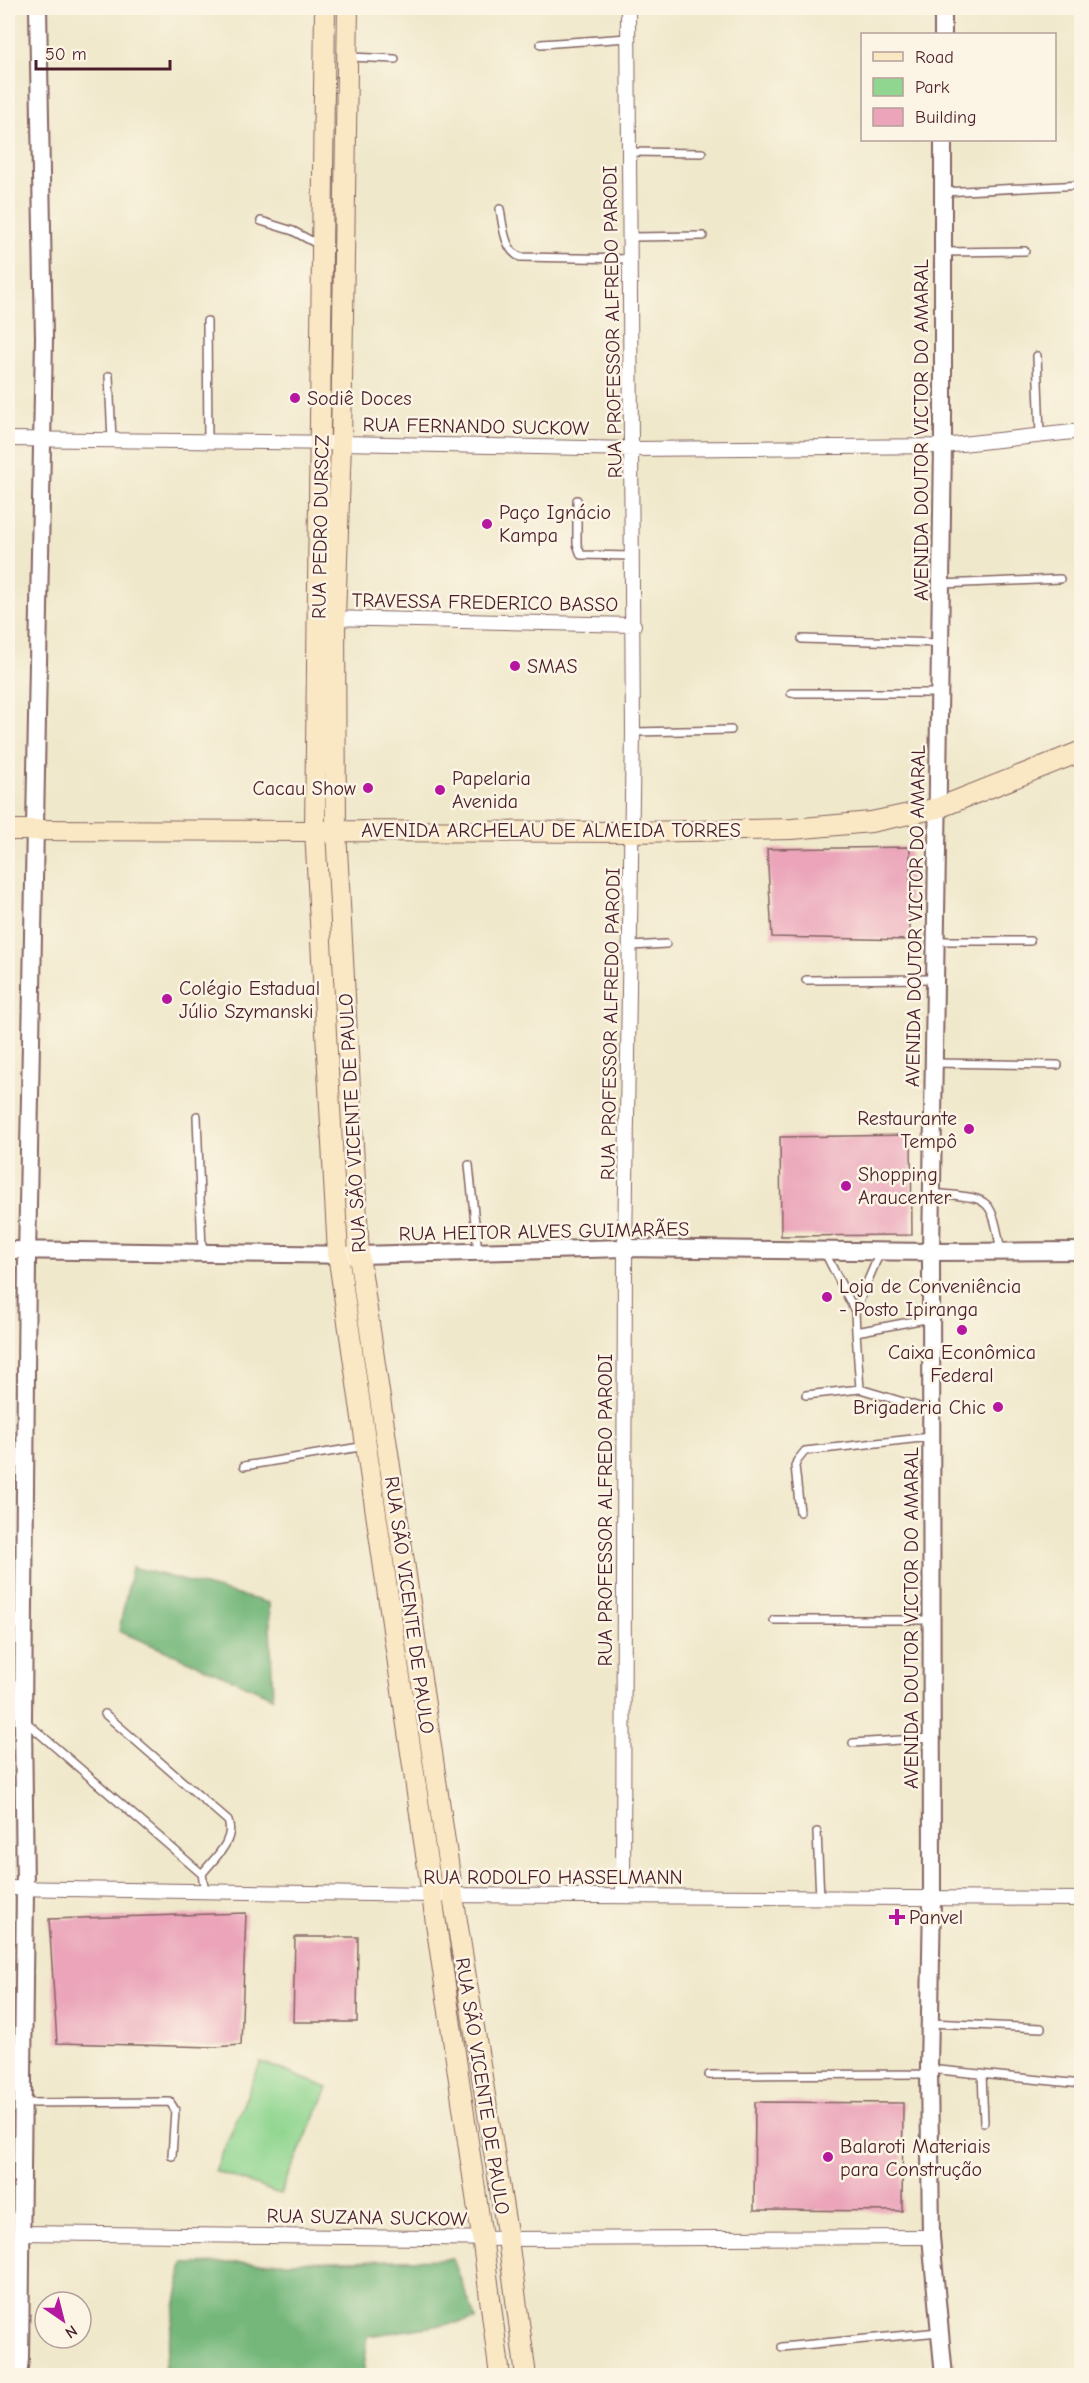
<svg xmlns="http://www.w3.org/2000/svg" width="1089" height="2383" font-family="'Comic Neue',sans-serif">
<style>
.green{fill:#90d690;stroke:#6d7a5e;stroke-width:1.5}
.forest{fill:#74b77a;stroke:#5f6b52;stroke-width:1.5}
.building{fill:#eba4ba}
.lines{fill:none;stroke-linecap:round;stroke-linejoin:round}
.service-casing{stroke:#846563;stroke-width:10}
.minor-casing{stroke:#846563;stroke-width:16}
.tertiary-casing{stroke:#846563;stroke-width:20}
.secondary-casing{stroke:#846563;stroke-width:22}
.service{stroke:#fff;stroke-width:7}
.minor{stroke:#fff;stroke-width:14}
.tertiary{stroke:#fff;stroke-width:16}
.secondary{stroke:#fae7c3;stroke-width:20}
.poi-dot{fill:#b5179e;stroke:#fcf5e5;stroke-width:2}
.labels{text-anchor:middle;stroke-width:5;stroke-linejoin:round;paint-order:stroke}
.street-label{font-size:20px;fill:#4a1f2b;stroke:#fcf5e5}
.poi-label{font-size:20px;fill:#4a1f2b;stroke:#fcf5e5;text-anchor:start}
</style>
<rect width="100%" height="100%" fill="#fcf5e5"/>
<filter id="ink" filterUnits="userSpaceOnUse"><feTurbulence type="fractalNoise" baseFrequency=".0167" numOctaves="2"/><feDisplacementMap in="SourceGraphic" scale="12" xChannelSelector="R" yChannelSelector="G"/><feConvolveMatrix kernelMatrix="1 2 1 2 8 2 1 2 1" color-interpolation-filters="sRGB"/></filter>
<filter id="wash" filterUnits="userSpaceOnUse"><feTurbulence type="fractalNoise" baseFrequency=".008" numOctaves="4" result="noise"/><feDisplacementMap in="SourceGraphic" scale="24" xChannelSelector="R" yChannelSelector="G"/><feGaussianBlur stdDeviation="1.35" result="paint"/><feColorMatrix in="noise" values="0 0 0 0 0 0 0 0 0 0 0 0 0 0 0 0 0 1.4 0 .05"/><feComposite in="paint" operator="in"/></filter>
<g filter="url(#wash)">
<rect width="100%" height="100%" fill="#f0e8cb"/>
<path class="green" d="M261,2062L328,2088L280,2194L215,2171Z"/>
<path class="forest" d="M132,1567L269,1603L273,1697L119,1631Z
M453,2259L476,2320L368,2336L363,2375H163L183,2264Z"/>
<g id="blocks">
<path class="building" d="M910,847V940L772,937L767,849Z
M911,1135L912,1235L781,1236L780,1137Z
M246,1913L241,2045L215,2047L57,2043L49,1919Z
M295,1937H358L357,2022H293Z
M755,2102L903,2103L902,2211L754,2210Z"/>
</g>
</g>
<g filter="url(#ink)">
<use href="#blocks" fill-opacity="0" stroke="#846563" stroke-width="1.5"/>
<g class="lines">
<g class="service-casing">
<path id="service" d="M541,44L628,38
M350,57L395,59
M630,152L702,153
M943,192L1082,185
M500,209C503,225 504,250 520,257L630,259
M261,221L293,231L319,245
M631,237L703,236
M944,252L1025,251
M207,321L208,441
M1037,356L1040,435
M109,376L112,440
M577,500V544L581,555L633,556
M941,584L1060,579
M802,639L940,643
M791,693H938
M633,732L731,730
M937,941H1030
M631,946L666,944
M806,980L935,979
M934,1063L1058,1065
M197,1116L202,1251
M469,1165L478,1252
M932,1193C989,1199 991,1193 1001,1252
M824,1251L855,1311L856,1332
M855,1311L880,1252
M806,1395L860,1389
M930,1410L860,1389L856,1332L931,1318
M244,1466L366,1446
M800,1512L795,1466L797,1461L805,1451L930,1437
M774,1620H932
M105,1714L228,1821C236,1841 213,1859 202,1874
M25,1721L202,1874L205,1891
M853,1743L932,1738
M817,1832L820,1898
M930,2023L1041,2028
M929,2069L1082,2084
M982,2074L984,2122
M709,2075L929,2074
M24,2103L170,2102L175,2110L172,2156
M782,2347L939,2332"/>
</g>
<g class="minor-casing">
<path id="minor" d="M8,439L341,443L633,449L943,446L1082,431
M327,618L634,625
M8,1888L431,1895L1082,1899
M623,1896L625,1248L633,732L628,8
M20,2233L508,2239L931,2237"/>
</g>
<g class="tertiary-casing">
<path id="tertiary" d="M943,34V8
M943,140V446L931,1252L932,1898L929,2069L931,2237L944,2376
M8,1250L359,1255L625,1248L931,1252L1082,1251
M18,2376L20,2359L25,1888L23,1719L27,1259L44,338L38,8"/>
</g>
<g class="secondary-casing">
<path id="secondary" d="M325,8L315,830L338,1254L483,2244L500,2376
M348,8L341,443L335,618L336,830L359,1255L453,1896L508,2239L526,2376
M8,830L633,832L792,829L871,822L938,808L1082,751"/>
</g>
<use href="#service" class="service"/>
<use href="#minor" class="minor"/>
<use href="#tertiary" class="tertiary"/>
<use href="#secondary" class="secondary"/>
</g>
</g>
<g class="poi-dot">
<circle cx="295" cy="398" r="6"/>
<circle cx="487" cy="524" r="6"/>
<circle cx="515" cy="666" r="6"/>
<circle cx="368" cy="788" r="6"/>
<circle cx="440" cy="790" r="6"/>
<circle cx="167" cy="999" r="6"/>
<circle cx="969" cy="1129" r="6"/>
<circle cx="846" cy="1186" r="6"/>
<circle cx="827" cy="1297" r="6"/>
<circle cx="962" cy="1330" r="6"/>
<circle cx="998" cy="1407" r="6"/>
<path d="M894 1908h6v6h6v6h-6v6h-6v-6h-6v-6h6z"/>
<circle cx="828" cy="2157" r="6"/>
</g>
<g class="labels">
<g class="street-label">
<text transform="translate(612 322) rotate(-91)" y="7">RUA PROFESSOR ALFREDO PARODI</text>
<text transform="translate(476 426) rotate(1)" y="7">RUA FERNANDO SUCKOW</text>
<text transform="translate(921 430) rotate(-90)" y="7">AVENIDA DOUTOR VICTOR DO AMARAL</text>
<text transform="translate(320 527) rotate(-89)" y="7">RUA PEDRO DURSCZ</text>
<text transform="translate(485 602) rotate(1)" y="7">TRAVESSA FREDERICO BASSO</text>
<text x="551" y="837">AVENIDA ARCHELAU DE ALMEIDA TORRES</text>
<text transform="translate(915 916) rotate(-89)" y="7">AVENIDA DOUTOR VICTOR DO AMARAL</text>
<text transform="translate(610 1024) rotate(-89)" y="7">RUA PROFESSOR ALFREDO PARODI</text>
<text transform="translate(352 1123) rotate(-93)" y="7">RUA SÃO VICENTE DE PAULO</text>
<text transform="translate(544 1231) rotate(-1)" y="7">RUA HEITOR ALVES GUIMARÃES</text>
<text transform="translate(605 1510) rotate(-90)" y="7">RUA PROFESSOR ALFREDO PARODI</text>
<text transform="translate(410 1605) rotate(82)" y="7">RUA SÃO VICENTE DE PAULO</text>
<text transform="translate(911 1618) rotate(-90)" y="7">AVENIDA DOUTOR VICTOR DO AMARAL</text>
<text x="553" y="1884">RUA RODOLFO HASSELMANN</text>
<text transform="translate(483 2086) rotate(81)" y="7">RUA SÃO VICENTE DE PAULO</text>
<text transform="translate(367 2217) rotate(1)" y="7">RUA SUZANA SUCKOW</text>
</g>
<g class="poi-label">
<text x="307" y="405">Sodiê Doces</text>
<text x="499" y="519">Paço Ignácio<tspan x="499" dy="23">Kampa</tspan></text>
<text x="527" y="673">SMAS</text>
<text x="452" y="785">Papelaria<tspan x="452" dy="23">Avenida</tspan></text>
<text x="356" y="795" text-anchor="end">Cacau Show</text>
<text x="179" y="995">Colégio Estadual<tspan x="179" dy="23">Júlio Szymanski</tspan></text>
<text x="957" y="1125" text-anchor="end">Restaurante<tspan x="957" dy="23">Tempô</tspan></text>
<text x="858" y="1181">Shopping<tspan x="858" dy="23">Araucenter</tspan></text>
<text x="839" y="1293">Loja de Conveniência<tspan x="839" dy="23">- Posto Ipiranga</tspan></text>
<text x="962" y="1359" text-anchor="middle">Caixa Econômica<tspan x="962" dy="23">Federal</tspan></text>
<text x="986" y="1414" text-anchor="end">Brigaderia Chic</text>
<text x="909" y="1924">Panvel</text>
<text x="840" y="2153">Balaroti Materiais<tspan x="840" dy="23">para Construção</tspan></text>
</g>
</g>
<rect width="1089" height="2383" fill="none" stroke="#fcf5e5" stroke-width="30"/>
<rect x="861" y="33" width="195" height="108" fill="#fcf5e5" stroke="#b59f9b" stroke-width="1.5"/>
<rect x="873" y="52" width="30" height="9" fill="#fae7c3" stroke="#b59f9b" stroke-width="1.5"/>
<text x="915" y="63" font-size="18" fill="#4a1f2b">Road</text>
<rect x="873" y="78" width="30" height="18" fill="#90d690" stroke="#b59f9b" stroke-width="1.5"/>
<text x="915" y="93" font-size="18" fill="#4a1f2b">Park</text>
<rect x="873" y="108" width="30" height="18" fill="#eba4ba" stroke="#b59f9b" stroke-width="1.5"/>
<text x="915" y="123" font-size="18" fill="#4a1f2b">Building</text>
<g transform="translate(63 2320) rotate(145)"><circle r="28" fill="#fcf5e5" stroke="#b59f9b" stroke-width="1.5"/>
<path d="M0-4.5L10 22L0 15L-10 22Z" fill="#b5179e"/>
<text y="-9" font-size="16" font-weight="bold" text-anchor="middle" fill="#4a1f2b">N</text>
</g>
<path d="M36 60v9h134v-9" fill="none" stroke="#4a1f2b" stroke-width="3"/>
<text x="45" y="60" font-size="18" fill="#4a1f2b" stroke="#fcf5e5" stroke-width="4.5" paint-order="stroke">50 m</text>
</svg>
